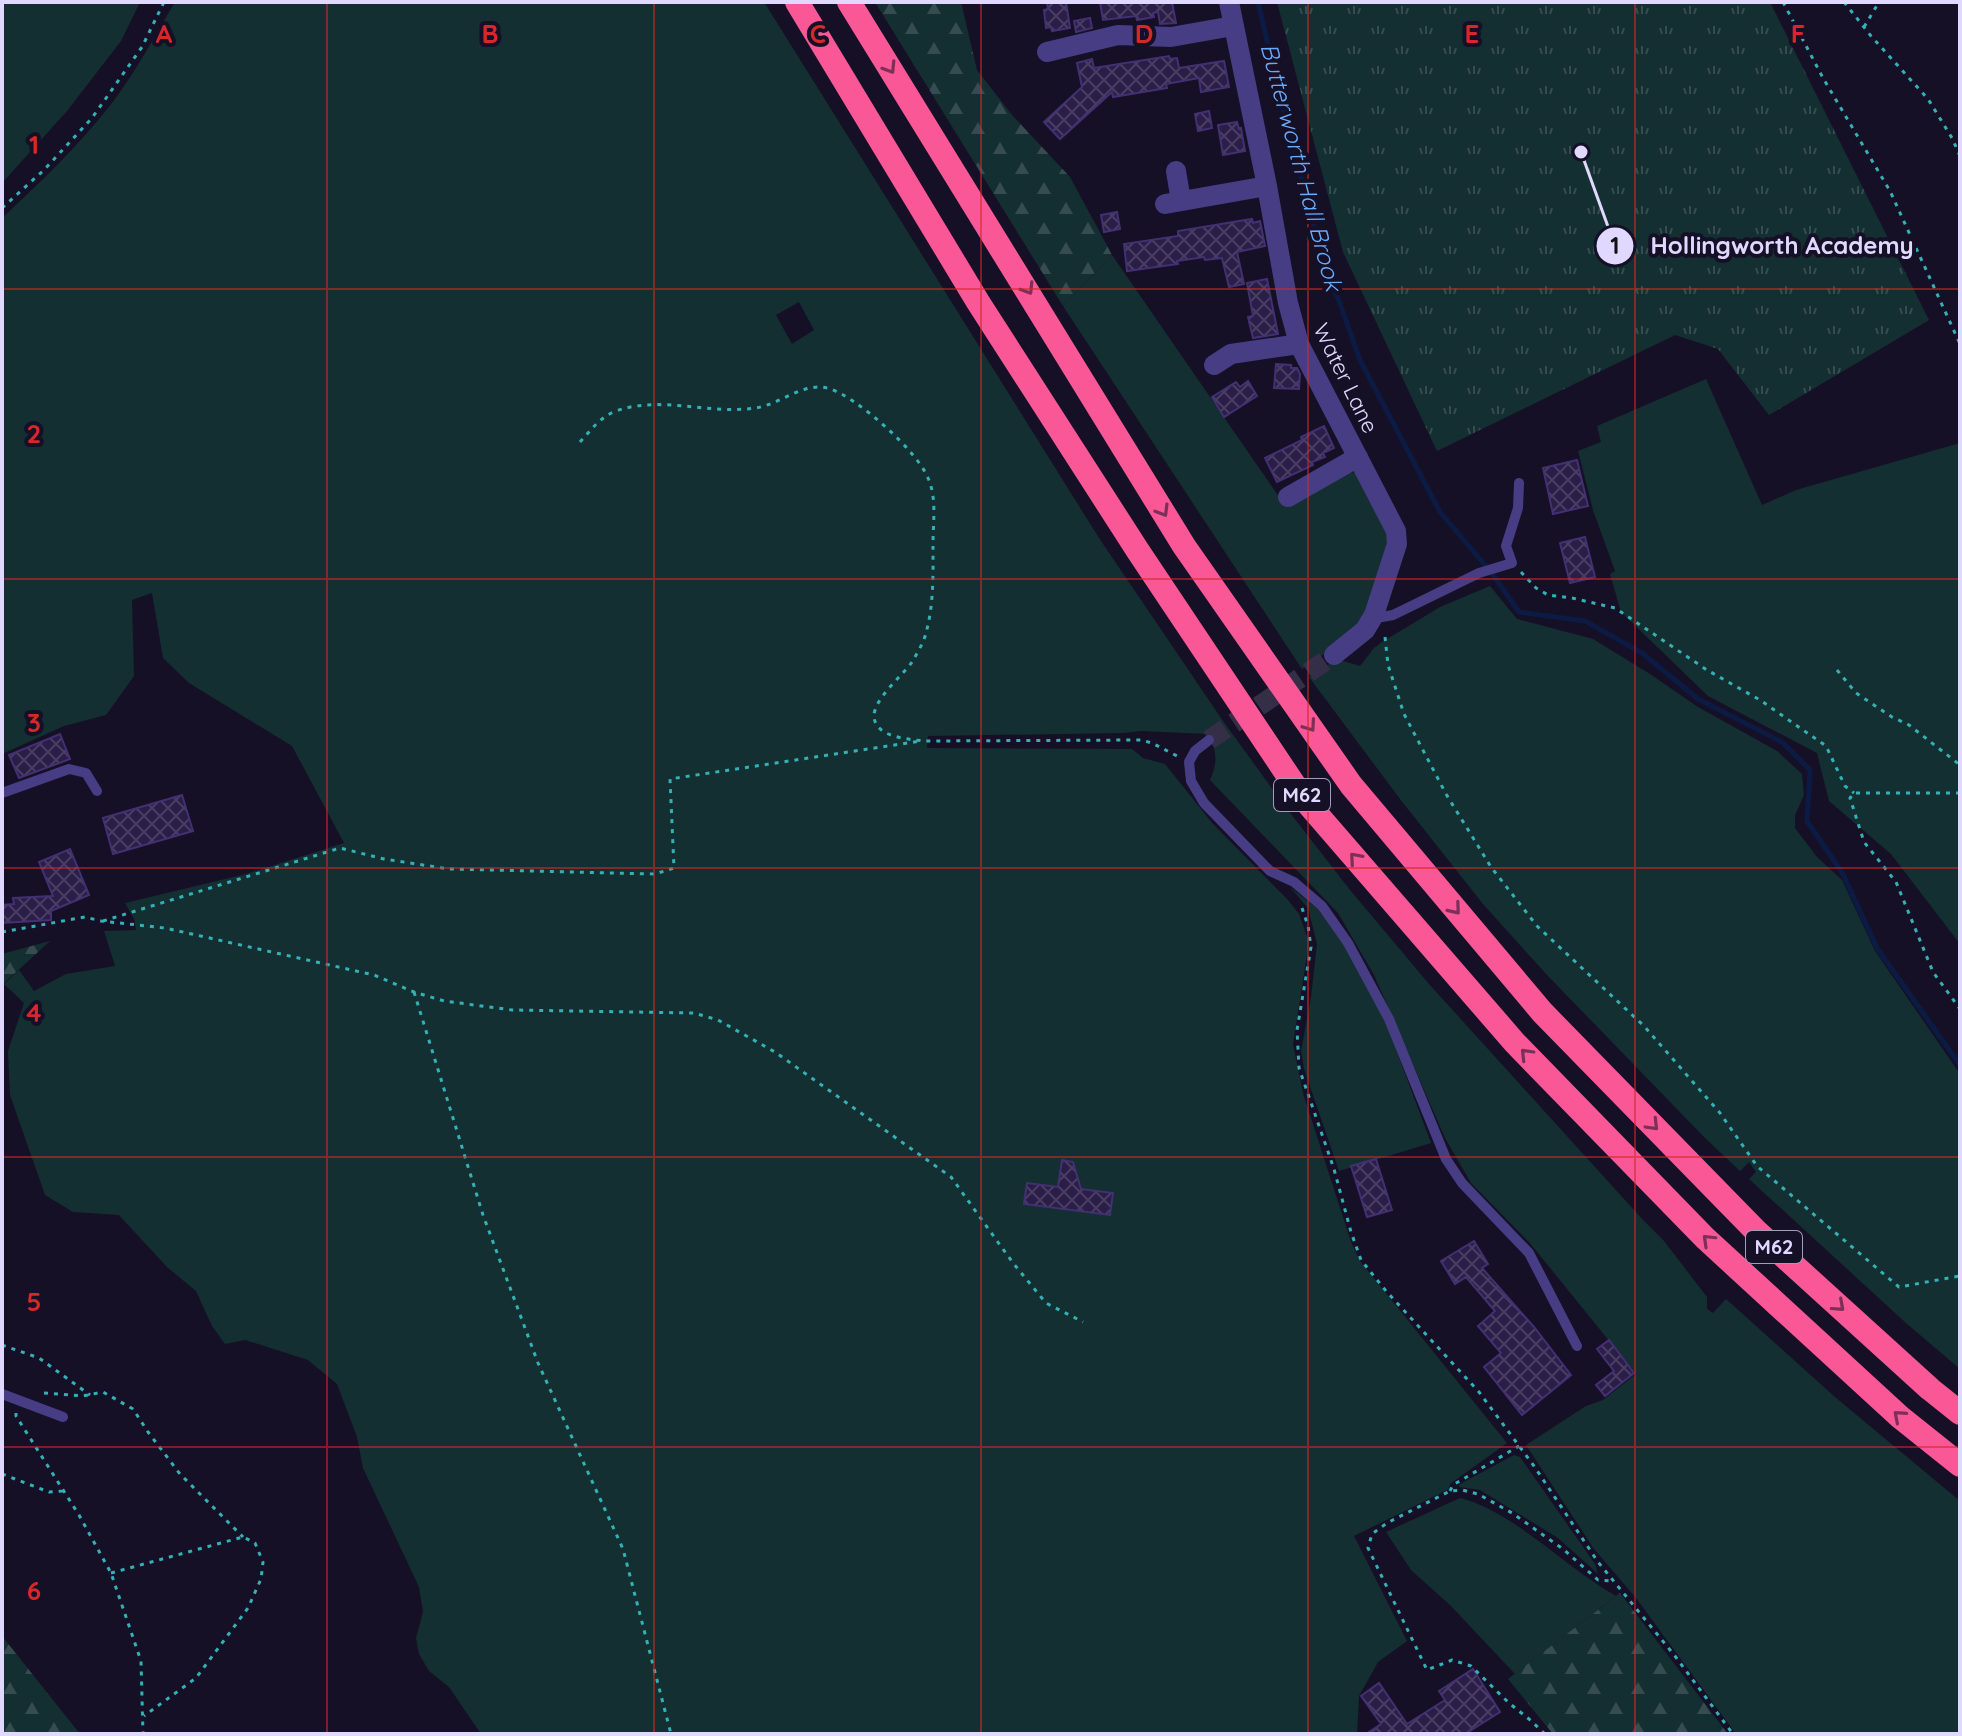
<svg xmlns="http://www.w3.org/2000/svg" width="1962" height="1736" font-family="Quicksand,sans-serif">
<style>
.green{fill:#142f31;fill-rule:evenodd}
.forest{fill:url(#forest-firs)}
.park{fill:url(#park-tufts)}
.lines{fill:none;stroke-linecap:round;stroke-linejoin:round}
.stream{stroke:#0c1b44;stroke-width:5}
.building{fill:url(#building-cross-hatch);stroke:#433073;stroke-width:2}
.street-tunnel{stroke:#342e47;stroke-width:20;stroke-dasharray:20 10;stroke-linecap:butt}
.path{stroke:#34b1b6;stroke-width:3;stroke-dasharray:4 6;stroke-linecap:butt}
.lane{stroke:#473d84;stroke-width:10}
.street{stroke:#473d84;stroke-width:20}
.highway{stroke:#f95796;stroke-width:24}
.oneway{stroke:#7c3059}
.grid{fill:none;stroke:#d62828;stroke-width:2;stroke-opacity:0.55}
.labels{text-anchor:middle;stroke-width:8;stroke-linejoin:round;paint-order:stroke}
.shield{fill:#161027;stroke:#a39cbe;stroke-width:2}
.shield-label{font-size:20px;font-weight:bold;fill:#e0d8fe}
.street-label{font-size:22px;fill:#e0d8fe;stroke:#161027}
.water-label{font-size:24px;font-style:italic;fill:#69a9fa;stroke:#161027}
.grid-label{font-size:26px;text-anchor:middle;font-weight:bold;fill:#d62828;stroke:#161027;stroke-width:8;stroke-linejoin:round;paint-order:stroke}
.leader{fill:none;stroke:#e0d8fe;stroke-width:3}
.callout-dot{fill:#e0d8fe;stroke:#161027;stroke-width:3}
.mark-label{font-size:24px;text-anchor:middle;font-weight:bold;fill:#111}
.callout-label{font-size:24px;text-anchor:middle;font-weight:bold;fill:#e0d8fe;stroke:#161027;stroke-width:8;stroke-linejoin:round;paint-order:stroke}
</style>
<defs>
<pattern id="forest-firs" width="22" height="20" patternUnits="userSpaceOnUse" patternTransform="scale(2)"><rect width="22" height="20" fill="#142f31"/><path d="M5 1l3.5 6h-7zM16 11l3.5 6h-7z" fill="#364c50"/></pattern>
<pattern id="park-tufts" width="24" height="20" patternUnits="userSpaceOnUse" patternTransform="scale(2)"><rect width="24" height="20" fill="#142f31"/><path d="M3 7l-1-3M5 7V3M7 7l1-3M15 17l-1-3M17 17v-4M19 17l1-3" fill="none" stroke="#364c50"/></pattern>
<pattern id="building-cross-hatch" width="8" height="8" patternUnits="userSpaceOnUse" patternTransform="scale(2)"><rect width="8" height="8" fill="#2a1d47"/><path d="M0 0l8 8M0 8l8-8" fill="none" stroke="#493d63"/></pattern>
</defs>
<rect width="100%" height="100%" fill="#161027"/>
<path class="green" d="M2,2H140L121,41L67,111L2,183Z
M175,2H764L1099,538L1223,721L1284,805L1350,890L1429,984L1643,1220L1664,1241L1707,1297V1309L1713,1313L1726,1299L1835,1397L1960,1501V1734H1736L1636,1598L1594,1549L1526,1445L1586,1406L1603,1400L1636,1374L1529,1242L1471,1183L1445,1138L1374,975L1338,913L1210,780C1218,763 1217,750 1208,734L1141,731L1124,733L928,736L927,748L1132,749L1143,758L1165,764L1213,824L1288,900L1299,914L1309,942L1293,1044L1303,1093L1351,1242L1360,1261L1507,1443L1450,1484L1449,1489L1354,1536L1407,1641L1378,1662L1359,1696L1357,1734H481L449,1687L429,1671L419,1654L416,1638L423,1612L419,1587L363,1468L357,1437L337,1384L308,1360L245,1340L225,1344L212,1326L196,1291L167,1267L119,1215L73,1212L45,1195L10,1095L8,1051L24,1003L4,984L19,970L34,991L66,974L115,966L104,931L136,930L134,919L125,903L246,874L344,843L292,746L189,683L163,658L152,593L132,600L134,676L106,715L64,726L2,754V218C40,183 77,147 109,107C134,75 154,37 175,2ZM799,302L814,330L792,344L776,315Z
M1112,255L1286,507C1305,496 1335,473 1356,472L1391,532L1364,623L1330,650L1302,669L1063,306Z
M1706,379L1762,505L1796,490L1960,443V944L1891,854L1829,801L1817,753L1708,696L1621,612L1610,574L1615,571L1593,510L1578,451L1601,442L1597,426Z
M1490,586L1517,619L1593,639L1650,674L1698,707L1777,751L1802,774L1804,795L1795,815V828L1817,857L1842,880L1875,951L1960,1074V1369L1906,1323L1749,1179L1756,1172L1749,1162L1740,1171L1705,1138L1547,975L1483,904L1400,799L1309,677L1337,659L1360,666L1374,648L1382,642L1440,607Z
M1290,887L1318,909L1347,949L1380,1007L1431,1143L1339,1171L1304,1069L1301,1051L1311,997L1317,944L1308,908Z
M1514,1455L1520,1457L1595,1564L1598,1574L1558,1538L1480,1490L1459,1487L1460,1484Z
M1460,1498C1513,1511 1566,1568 1616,1596L1515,1674L1451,1606L1411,1570L1386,1532Z"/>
<path class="forest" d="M875,2H961L977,70L1012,115L1070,177L1112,255L1063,306Z
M50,941L2,985V954Z
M1620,1593L1728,1734H1553L1508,1679Z
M2,1636L80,1734H2Z"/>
<path class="park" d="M1277,2H1770L1929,320L1769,415L1718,349L1675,335L1437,451L1343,252Z"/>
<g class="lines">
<path class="stream" d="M1258,2L1281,101L1329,283L1338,298L1360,360L1440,512L1491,572L1519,612L1585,621L1642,653L1698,699L1782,742L1810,770L1807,821L1843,874L1877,948L1960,1065"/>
</g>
<path class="building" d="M1047,2H1066L1070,28L1052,31L1051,27L1046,28L1044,10L1048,9Z
M1100,2H1172L1176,23L1160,24L1158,12L1153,13L1154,17L1137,20L1136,16L1103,20Z
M1090,18L1092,28L1076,32L1074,21Z
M1169,56L1170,59L1177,58L1179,68L1224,61L1229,87L1201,92L1199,78L1166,84L1167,88L1113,97L1112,92L1060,139L1044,122L1082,87L1077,63L1092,59L1094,68Z
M1209,111L1212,128L1198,131L1195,114Z
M1237,122L1239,129L1241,128L1245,151L1223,155L1218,125Z
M1117,212L1120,229L1104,232L1101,215Z
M1252,219L1253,223L1260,221L1265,246L1237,252L1244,284L1229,287L1222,258L1205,260L1204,257L1177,261L1178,264L1127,271L1124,244L1178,236V231Z
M1267,279L1278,334L1253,338L1248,317L1253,316L1247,283Z
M1276,364L1291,365V368H1297L1300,374L1299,389L1274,388Z
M1248,381L1257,396L1224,417L1212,397L1236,382L1240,387Z
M1324,426L1334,448L1323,453L1325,457L1312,462L1313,465L1277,482L1265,458L1302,440L1301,437Z
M1577,460L1588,506L1553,514L1543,468Z
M1585,537L1595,577L1570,583L1560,543Z
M60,734L70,759L19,778L9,755Z
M182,795L193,831L113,854L103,818Z
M70,849L89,895L51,911V920L2,923V905L14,904L13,898L53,896L39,862Z
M1376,1159L1392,1210L1367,1217L1351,1166Z
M1062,1160L1073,1162L1081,1189L1113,1193L1110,1215L1024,1204L1027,1183L1058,1187Z
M1474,1241L1488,1264L1482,1268L1534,1327L1571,1375L1522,1415L1484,1367L1501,1353L1478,1326L1495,1311L1466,1277L1455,1284L1441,1261Z
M1609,1340L1634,1373L1605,1396L1596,1385L1614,1371L1597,1349Z
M1473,1669L1500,1712L1465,1734H1366L1381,1724L1361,1696L1379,1683L1407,1724L1445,1700L1439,1691Z"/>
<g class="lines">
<path class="street-tunnel" d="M1209,740L1334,655"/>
<path class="path" d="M1783,2L1823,78L1890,191L1960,344
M1844,2L1871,36L1928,99L1952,138L1960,156
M1864,27L1879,2
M2,208L44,170L92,118L142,47L164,2
M580,442C591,430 600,417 616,411C661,395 709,415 755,408C780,405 805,380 830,389C857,397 918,452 928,478C937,498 933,522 933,544C933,572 934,601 927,629C925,640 918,652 912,662C902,676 874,699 874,716C875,738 909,739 924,741L1141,740L1152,743L1179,757
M1521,572L1536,588L1548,595L1572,598L1615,608L1707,670L1760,700L1826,746L1845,786L1854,793
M1385,637L1388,665L1404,714L1446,794L1491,867L1537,926L1644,1026L1720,1113L1757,1166L1899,1287L1960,1276
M1837,670L1856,693L1892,717L1909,725L1960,765
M1960,793H1854L1850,798L1864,842L1896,882L1933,972L1960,1009
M1302,908L1308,926L1311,947L1297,1030L1299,1068L1334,1169L1351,1232L1361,1260L1386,1291L1479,1392L1534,1466L1598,1562L1675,1656L1733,1734
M103,921L340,848L384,859L449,869L655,874L674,868L670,779L921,741
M2,932L85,917L101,921L165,928L374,975L414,992L444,1001L512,1010L694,1013L718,1020L775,1052L951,1177L1013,1263L1046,1303L1083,1322
M414,992L483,1215L538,1363L623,1549L671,1734
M2,1345L39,1358L90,1395
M44,1393L83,1396L103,1392L133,1409L148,1432L180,1474L243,1537
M16,1413V1416L79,1515L111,1573L141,1661L143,1734
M2,1474L49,1492L63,1491
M1450,1491L1453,1485L1519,1446
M111,1573L243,1537L255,1543L263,1562L261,1579L248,1608L196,1678L144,1716
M1545,1734L1529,1719L1509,1703L1471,1666L1452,1660L1427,1670L1368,1548L1372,1534L1387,1523L1450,1491L1462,1490L1478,1494L1512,1513L1563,1549L1598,1580L1613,1581"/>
<path class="lane" d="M1374,615L1382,617L1393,615L1479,573L1512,563L1506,546L1518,508L1519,483
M1209,740L1195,751L1189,762L1191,781L1204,803L1270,871L1294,882L1322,906L1348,943L1389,1019L1446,1159L1462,1183L1529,1253L1577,1346
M2,793L69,769L86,773L97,791
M2,1394L63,1417"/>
<path class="street" d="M1229,2L1267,186L1288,303L1299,344L1396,531L1397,544L1374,615L1365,630L1334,655
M1047,52L1118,35L1171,37L1233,26
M1176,171L1181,201
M1165,204L1267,186
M1214,365L1231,354L1299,344
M1288,497L1358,457"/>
<path class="highway" d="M797,2L978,302L1138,551L1303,798L1515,1043L1705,1238L1900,1417L1960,1465
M849,2L1184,546L1351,785L1542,1012L1756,1231L1930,1389L1960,1413"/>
</g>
<defs><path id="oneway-chevron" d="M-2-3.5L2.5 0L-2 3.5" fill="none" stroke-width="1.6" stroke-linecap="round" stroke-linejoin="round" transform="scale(2)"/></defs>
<g class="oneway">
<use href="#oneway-chevron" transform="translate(890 68) rotate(58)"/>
<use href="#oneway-chevron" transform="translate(1028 289) rotate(58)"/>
<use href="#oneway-chevron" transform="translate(1163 511) rotate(59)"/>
<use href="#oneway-chevron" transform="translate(1310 726) rotate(55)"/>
<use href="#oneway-chevron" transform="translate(1355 858) rotate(-131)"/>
<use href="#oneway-chevron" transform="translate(1455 909) rotate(50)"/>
<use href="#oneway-chevron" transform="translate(1526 1054) rotate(-134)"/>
<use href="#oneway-chevron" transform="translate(1653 1125) rotate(46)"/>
<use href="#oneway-chevron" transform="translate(1708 1240) rotate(-136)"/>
<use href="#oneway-chevron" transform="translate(1839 1306) rotate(42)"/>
<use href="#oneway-chevron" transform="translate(1899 1416) rotate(-139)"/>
</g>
<path class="grid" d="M327,2V1734M654,2V1734M981,2V1734M1308,2V1734M1635,2V1734M2,289H1960M2,579H1960M2,868H1960M2,1157H1960M2,1447H1960"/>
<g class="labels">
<g class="shield">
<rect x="1274" y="779" width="56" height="32" rx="6"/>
<rect x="1746" y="1231" width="56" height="32" rx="6"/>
</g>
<g class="shield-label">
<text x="1302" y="802">M62</text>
<text x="1774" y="1254">M62</text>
</g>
<g class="street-label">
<text transform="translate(1346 378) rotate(64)" y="8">Water Lane</text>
</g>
<g class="water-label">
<text transform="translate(1301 167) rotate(75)" y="8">Butterworth Hall Brook</text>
</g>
</g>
<g class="grid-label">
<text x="164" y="43">A</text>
<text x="490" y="43">B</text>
<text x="818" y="43">C</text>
<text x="1144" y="43">D</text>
<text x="1472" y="43">E</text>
<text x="1798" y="43">F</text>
<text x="34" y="154">1</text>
<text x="34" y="443">2</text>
<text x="34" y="732">3</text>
<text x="34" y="1022">4</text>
<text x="34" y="1311">5</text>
<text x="34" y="1600">6</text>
</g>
<path class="leader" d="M1581 152L1615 246"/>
<g class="callout-dot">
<circle cx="1581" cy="152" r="8"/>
<circle cx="1615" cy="246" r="20"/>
</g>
<g class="mark-label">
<text x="1615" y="254">1</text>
</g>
<g class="callout-label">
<text x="1782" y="254">Hollingworth Academy</text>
</g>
<rect width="1962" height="1736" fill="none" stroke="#e0d8fe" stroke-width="8"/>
</svg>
